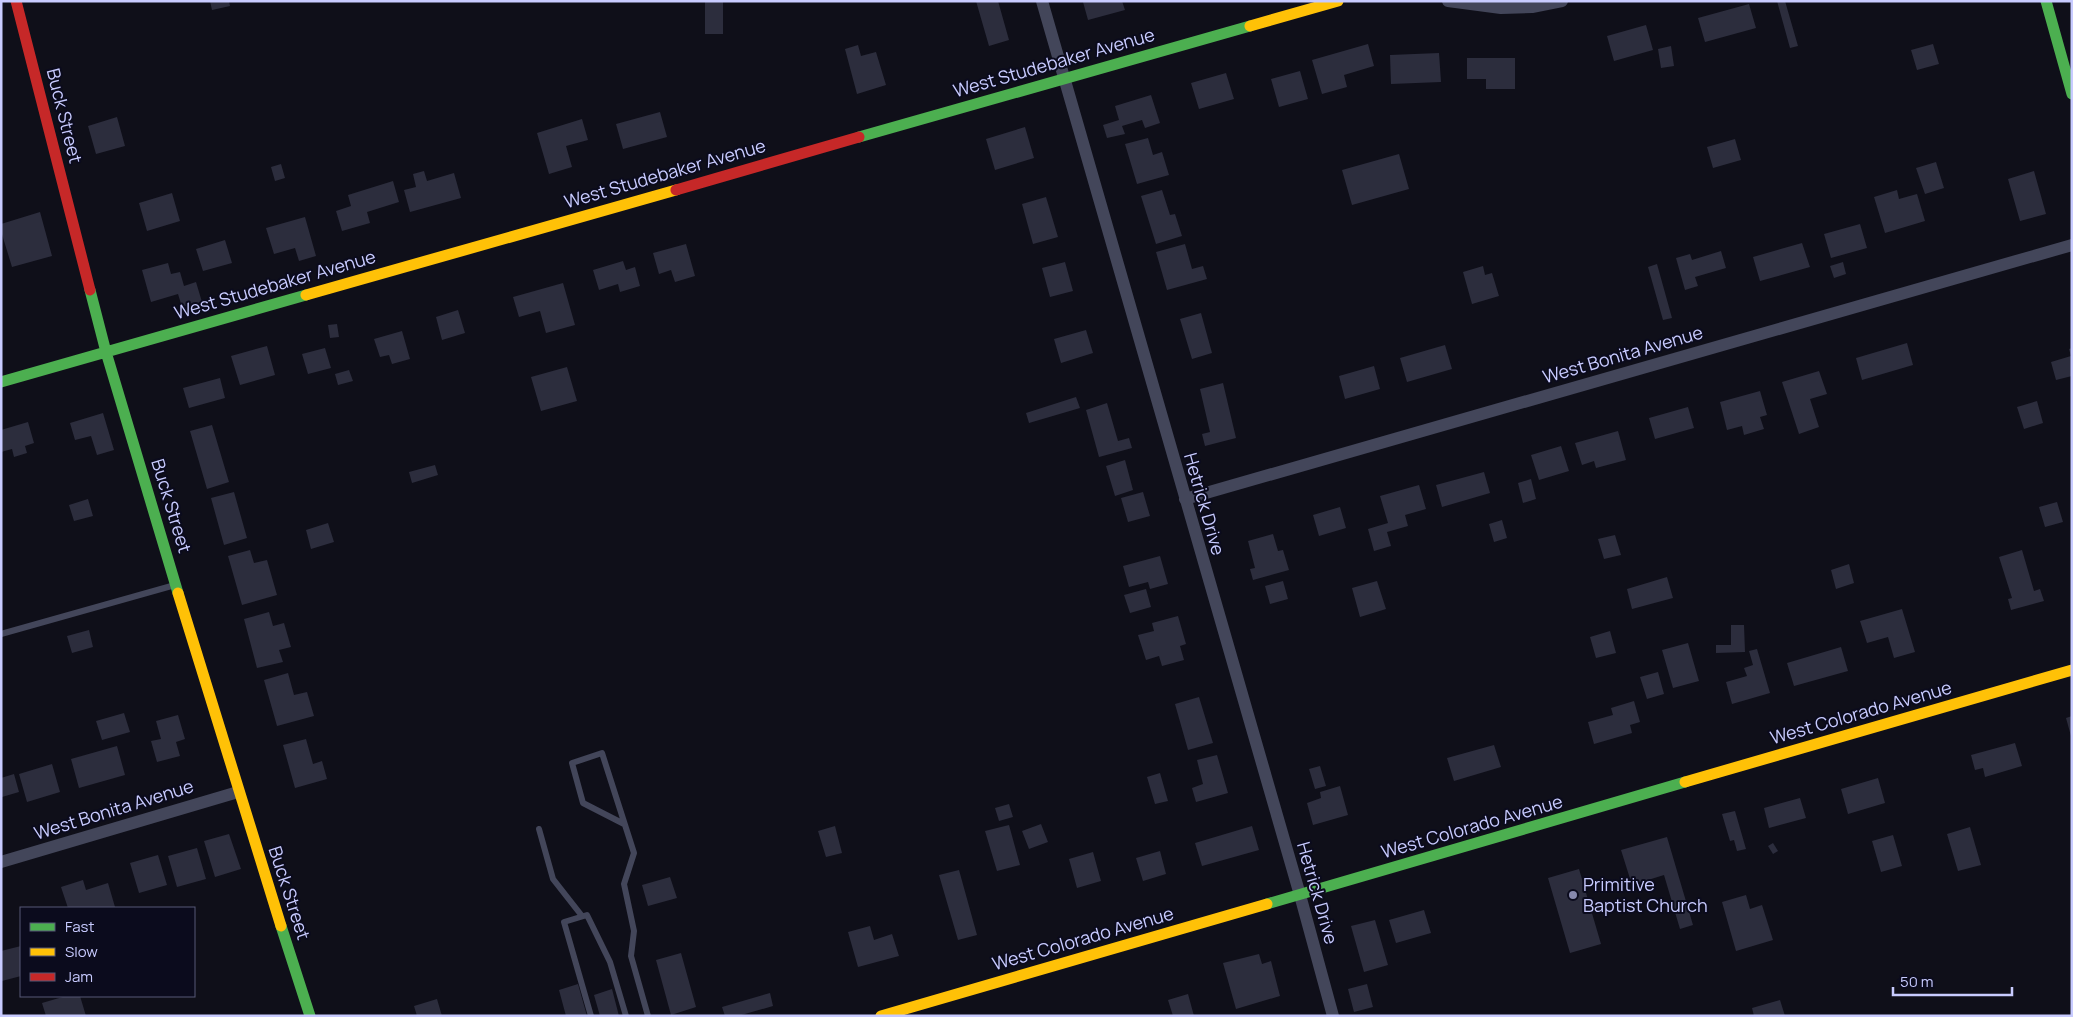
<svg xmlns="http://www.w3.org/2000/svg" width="2073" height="1017" font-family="Manrope,sans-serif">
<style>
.building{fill:#2c2d3d}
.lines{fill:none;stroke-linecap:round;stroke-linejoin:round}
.lane{stroke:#43465a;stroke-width:6}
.street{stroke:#43465a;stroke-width:12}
.fast{stroke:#4caf50;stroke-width:11}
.slow{stroke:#ffc107;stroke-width:11}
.jam{stroke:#c62828;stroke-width:11}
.poi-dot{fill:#8789ae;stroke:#0b0b1d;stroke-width:2}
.labels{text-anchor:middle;stroke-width:4;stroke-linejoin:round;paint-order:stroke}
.street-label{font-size:18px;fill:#c8cbff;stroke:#0b0b1d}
.poi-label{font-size:18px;fill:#c8cbff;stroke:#0b0b1d;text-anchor:start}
</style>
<rect width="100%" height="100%" fill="#0f0f19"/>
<path class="building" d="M210,1H229L230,6L212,10Z
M705,1H723V34H705Z
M976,1H998L1009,40L989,46Z
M1122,1L1125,10L1088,20L1083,2Z
M1777,1H1785L1798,46L1790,48Z
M1749,4L1756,28L1705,42L1698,18Z
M1646,25L1653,50L1614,61L1607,36Z
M1368,44L1374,66L1344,75L1347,87L1322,94L1312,60Z
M1933,44L1939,64L1917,70L1911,50Z
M858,45L861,56L876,52L886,85L857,94L845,49Z
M1671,46L1674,66L1661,68L1658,49Z
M1439,53L1441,82L1391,84L1390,55Z
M1467,58H1515V89H1486V79H1467Z
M1300,71L1308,99L1279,107L1271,79Z
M1226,73L1234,99L1199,109L1191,83Z
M1151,95L1160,123L1145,128L1142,120L1122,126L1125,134L1107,138L1103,125L1119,120L1115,106Z
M660,112L667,137L623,149L616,124Z
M117,117L125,146L96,154L88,126Z
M582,119L588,140L566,146L572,167L549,174L537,133Z
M1025,127L1034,158L995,170L986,139Z
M1148,138L1153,155L1162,152L1169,175L1137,184L1125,144Z
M1735,139L1741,160L1713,168L1707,147Z
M1399,154L1409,189L1352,205L1342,170Z
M1936,162L1944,188L1925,194L1916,168Z
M281,164L285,178L275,181L271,167Z
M424,171L427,181L454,173L461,198L410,212L404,190L416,187L413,174Z
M2034,171L2046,214L2020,221L2008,179Z
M393,181L399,202L367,212L370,223L342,231L336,211L351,206L348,195Z
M1162,190L1170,215L1175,214L1182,236L1156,244L1141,196Z
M1897,190L1899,199L1917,194L1925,221L1885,233L1874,197Z
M172,193L180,221L147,231L139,203Z
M1046,197L1058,237L1033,244L1022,204Z
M40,212L52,256L12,267L1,231V224Z
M305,217L316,256L299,261L295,248L274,254L266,228Z
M1860,224L1867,248L1831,258L1824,234Z
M225,240L232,263L203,271L196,249Z
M1802,243L1810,267L1760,281L1753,257Z
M686,244L695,276L675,282L671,270L659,274L653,253Z
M1185,244L1192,269L1203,266L1207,279L1167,290L1156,252Z
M1721,251L1726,268L1695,277L1698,286L1685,290L1676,258L1690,254L1692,260Z
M623,261L626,270L635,267L640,286L620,292L618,284L599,290L593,270Z
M1065,262L1073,291L1050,297L1042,268Z
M1843,262L1846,274L1834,278L1830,266Z
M168,263L171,274L180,272L184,286L196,282L202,302L182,307L178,294L151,302L142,270Z
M1657,264L1672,318L1663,320L1648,267Z
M1483,266L1485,275L1492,273L1499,296L1472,304L1463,272Z
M563,283L575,325L546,333L540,311L519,317L513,297Z
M458,310L465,333L442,340L436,317Z
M1201,313L1212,353L1192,359L1180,319Z
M337,324L339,337L330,338L328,325Z
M1086,330L1093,353L1061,363L1054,339Z
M402,331L410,359L392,364L389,355L380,357L374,339Z
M1907,343L1913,365L1862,380L1856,358Z
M1445,345L1452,369L1407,382L1400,358Z
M267,346L275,375L240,385L231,356Z
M325,348L331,368L308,374L302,354Z
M2072,348V376L2056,380L2051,362L2071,356L2069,349Z
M1374,366L1380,389L1345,399L1339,376Z
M567,367L577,401L541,411L531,377Z
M349,370L353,381L338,385L335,374Z
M1819,371L1827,394L1810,399L1819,427L1799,434L1782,382Z
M220,378L225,398L189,408L183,388Z
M1223,383L1236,438L1205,446L1202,434L1210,432L1200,389Z
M1760,391L1767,415L1760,417L1764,429L1744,435L1742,426L1727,430L1720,402Z
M1076,397L1080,408L1029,423L1026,413Z
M2037,401L2043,423L2024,429L2017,407Z
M1107,403L1118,441L1129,438L1132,448L1099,457L1086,410Z
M1688,407L1694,428L1655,439L1649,418Z
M103,413L114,450L97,455L91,436L75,440L70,423Z
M28,422L34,443L25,446L27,453L14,457L12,449L1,452V430Z
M212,425L229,482L207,489L190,431Z
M1618,431L1626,460L1596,468L1594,461L1582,465L1575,443Z
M1561,446L1569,471L1539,480L1531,455Z
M1125,460L1133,490L1115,496L1106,466Z
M435,465L438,475L412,483L409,472Z
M1484,472L1490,493L1442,507L1436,485Z
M1531,479L1536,499L1523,503L1518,483Z
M1419,485L1426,509L1405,515L1408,526L1387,532L1391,546L1374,551L1368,529L1388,523L1380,496Z
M234,492L247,538L224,545L211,498Z
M1143,492L1150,516L1128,522L1121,498Z
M88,499L93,516L74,521L69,505Z
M2057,502L2063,522L2045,527L2039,507Z
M1340,507L1346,528L1319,536L1313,515Z
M1502,520L1507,538L1494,542L1489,524Z
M328,523L334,542L311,549L306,530Z
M1273,534L1278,551L1283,550L1289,570L1253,580L1250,569L1255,568L1248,541Z
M1615,535L1621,555L1604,559L1598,539Z
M250,550L254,563L267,560L277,595L242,605L228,556Z
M2022,550L2034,591L2040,589L2044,601L2011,610L2008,599L2012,598L1999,557Z
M1160,556L1168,584L1150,589L1148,582L1129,587L1123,566Z
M1849,564L1854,583L1836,589L1831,570Z
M1667,577L1673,598L1632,609L1627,589Z
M1283,581L1288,599L1270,604L1265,586Z
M1377,581L1386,609L1360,617L1352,588Z
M1146,589L1151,607L1130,613L1124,595Z
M1902,609L1915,652L1894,658L1888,637L1867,643L1860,621Z
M269,612L273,626L284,623L291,647L279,650L283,662L257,668L244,619Z
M1178,616L1186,644L1180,646L1184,660L1162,666L1159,656L1146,660L1138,635L1154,631L1152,623Z
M1731,625H1744L1745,652L1716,653V645H1731Z
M89,630L93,647L72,653L67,636Z
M1610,631L1616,653L1596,658L1590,637Z
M1688,643L1699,681L1673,688L1662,650Z
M1841,647L1848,671L1794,686L1787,663Z
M1757,649L1770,693L1732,704L1726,682L1747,676L1744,668L1753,665L1749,651Z
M1658,672L1664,694L1647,699L1640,677Z
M288,673L294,695L307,692L314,716L277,726L264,680Z
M1199,697L1213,743L1188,750L1175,704Z
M1634,701L1640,722L1630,725L1632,733L1594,744L1588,722L1613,715L1611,708Z
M124,713L130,732L102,740L96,721Z
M178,715L185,739L176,742L180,756L157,762L151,741L161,739L156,721Z
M2072,716V736H2071L2066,718Z
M306,739L313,764L322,761L327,779L295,788L283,745Z
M2015,743L2022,766L1985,777L1983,768L1975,770L1971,755Z
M1494,745L1501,767L1454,781L1447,758Z
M117,746L125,775L79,788L71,759Z
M1217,755L1228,793L1196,802L1192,788L1203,784L1197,760Z
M52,764L60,792L27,802L19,774Z
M1320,766L1326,786L1315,789L1309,769Z
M1160,773L1168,801L1155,804L1147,777Z
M14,774L19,792L2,797L1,778Z
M1878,778L1885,803L1848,814L1841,789Z
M1340,786L1348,815L1313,825L1307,803L1321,798L1320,792Z
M1800,798L1806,818L1769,828L1764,808Z
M1009,804L1013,817L999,821L995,808Z
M1735,811L1746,849L1737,851L1734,840L1730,841L1722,814Z
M1041,824L1048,842L1029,849L1022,831Z
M1009,825L1020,865L997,871L985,831Z
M835,826L842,853L826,857L818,831Z
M1252,826L1259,850L1202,866L1195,843Z
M1970,827L1981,865L1958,871L1947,834Z
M229,834L241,869L215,877L204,841Z
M1893,835L1902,866L1881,872L1872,841Z
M1667,837L1693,925L1680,929L1664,875L1632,885L1621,850Z
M1773,843L1778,851L1773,854L1768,846Z
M197,848L206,879L177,887L168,856Z
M1160,851L1166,874L1143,881L1136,858Z
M1093,852L1101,881L1077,888L1069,859Z
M158,855L167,885L139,893L130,863Z
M1579,869L1601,944L1570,953L1548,878Z
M959,870L977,935L958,940L939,875Z
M670,877L677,898L648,906L642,885Z
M83,880L86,890L108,883L115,907L68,908L61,887Z
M1746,895L1750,909L1762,905L1773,940L1736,951L1722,902Z
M1424,910L1431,933L1396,943L1389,920Z
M1375,920L1388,965L1364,972L1351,926Z
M870,926L874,940L892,934L899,956L858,967L848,932Z
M21,946V976L2,981L1,951Z
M681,953L696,1007L671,1015L656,960Z
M1259,954L1262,964L1271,961L1280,996L1236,1009L1223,963Z
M578,984L587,1016H566L559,990Z
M1367,984L1373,1007L1354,1012L1348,989Z
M612,989L619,1016H600L594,995Z
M770,993L773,1006L738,1016H725L722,1007Z
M1188,994L1194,1016H1173L1168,1000Z
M66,996H80L86,1016H46L42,1003Z
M437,999L442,1016H417L414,1006Z
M1780,1000L1785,1016H1754L1752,1008Z"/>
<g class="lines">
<path class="lane" d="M1,634L175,585
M624,824L583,803L572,763L602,753L634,853L624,884L634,931L631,956L648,1016
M539,829L553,879L582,916
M591,1016L564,922L587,915L610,962L626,1016"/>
<path class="street" d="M1042,1L1300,895L1333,1016
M1448,1L1501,8L1532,7L1562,1
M1185,499L2072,245
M1,862L238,792"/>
<path class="fast" d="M2046,1L2072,94
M859,137L1250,26
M90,290L106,352L178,593
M1,382L306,295
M1267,904L1685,782
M281,926L310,1016"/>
<path class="slow" d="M1250,26L1338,1
M306,295L676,190
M178,593L281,926
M1685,782L2072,670
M881,1016L1267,904"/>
<path class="jam" d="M16,1L90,290
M676,190L859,137"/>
</g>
<circle class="poi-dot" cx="1573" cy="895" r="5"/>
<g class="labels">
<g class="street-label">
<text transform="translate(1054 63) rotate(-16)" y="6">West Studebaker Avenue</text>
<text transform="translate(64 116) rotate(76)" y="6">Buck Street</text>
<text transform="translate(665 174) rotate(-16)" y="6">West Studebaker Avenue</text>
<text transform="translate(275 285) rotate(-16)" y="6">West Studebaker Avenue</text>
<text transform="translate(1623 355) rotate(-16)" y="6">West Bonita Avenue</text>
<text transform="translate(1204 504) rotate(74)" y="6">Hetrick Drive</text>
<text transform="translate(171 506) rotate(73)" y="6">Buck Street</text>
<text transform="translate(1861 713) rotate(-16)" y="6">West Colorado Avenue</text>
<text transform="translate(114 810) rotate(-17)" y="6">West Bonita Avenue</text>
<text transform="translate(1472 827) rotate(-16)" y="6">West Colorado Avenue</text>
<text transform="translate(289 893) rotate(72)" y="6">Buck Street</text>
<text transform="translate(1317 893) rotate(74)" y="6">Hetrick Drive</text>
<text transform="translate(1083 939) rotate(-16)" y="6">West Colorado Avenue</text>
</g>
<g class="poi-label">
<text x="1583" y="891">Primitive<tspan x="1583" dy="21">Baptist Church</tspan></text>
</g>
</g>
<rect width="2073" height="1017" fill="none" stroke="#c8cbff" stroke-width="5"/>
<rect x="20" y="907" width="175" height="90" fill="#0b0b1d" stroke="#575877"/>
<rect x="30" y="923" width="25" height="8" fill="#4caf50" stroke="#575877"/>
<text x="65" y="932" font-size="15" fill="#c8cbff">Fast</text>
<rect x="30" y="948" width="25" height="8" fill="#ffc107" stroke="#575877"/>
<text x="65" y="957" font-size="15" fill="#c8cbff">Slow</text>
<rect x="30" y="973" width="25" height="8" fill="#c62828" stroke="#575877"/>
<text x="65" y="982" font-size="15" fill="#c8cbff">Jam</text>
<path d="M1893 987v8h119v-8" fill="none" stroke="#c8cbff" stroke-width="2.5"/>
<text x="1900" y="987" font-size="15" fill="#c8cbff" stroke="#0b0b1d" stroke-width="4" paint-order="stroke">50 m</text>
</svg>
